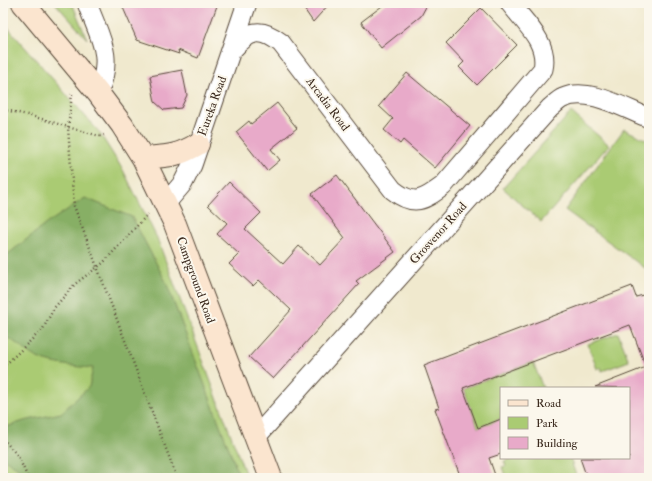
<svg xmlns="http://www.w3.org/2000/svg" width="652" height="481" font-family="'IM FELL Double Pica',serif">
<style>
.green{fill:#aacb73;stroke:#727a48}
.forest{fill:#87af65;stroke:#616c42}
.building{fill:#e8aac9}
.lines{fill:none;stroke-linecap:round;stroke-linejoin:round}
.street-casing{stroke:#564738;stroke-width:21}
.secondary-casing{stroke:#564738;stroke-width:24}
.path{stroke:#564738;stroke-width:2.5;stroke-dasharray:1 3;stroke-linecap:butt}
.street{stroke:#fff;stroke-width:19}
.secondary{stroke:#fbe5cf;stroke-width:22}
.labels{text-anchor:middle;stroke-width:4;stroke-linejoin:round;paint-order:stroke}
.street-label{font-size:12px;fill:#3b2a1e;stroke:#fbf7ec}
</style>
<rect width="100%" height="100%" fill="#fbf7ec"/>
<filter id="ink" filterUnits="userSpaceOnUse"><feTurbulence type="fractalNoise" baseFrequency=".025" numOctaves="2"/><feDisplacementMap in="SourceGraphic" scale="8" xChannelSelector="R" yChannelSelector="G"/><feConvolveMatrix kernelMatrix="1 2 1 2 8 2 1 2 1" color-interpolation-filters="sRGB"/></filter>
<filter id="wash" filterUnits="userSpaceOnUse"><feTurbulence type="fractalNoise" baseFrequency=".012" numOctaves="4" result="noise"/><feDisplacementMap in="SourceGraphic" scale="16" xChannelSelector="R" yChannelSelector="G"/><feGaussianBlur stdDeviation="0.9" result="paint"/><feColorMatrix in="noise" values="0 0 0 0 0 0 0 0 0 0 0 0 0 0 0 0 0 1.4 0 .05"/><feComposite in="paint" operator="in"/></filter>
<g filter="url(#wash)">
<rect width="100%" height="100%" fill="#f0e9ce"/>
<path class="green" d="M55,3H72L87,39Z
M3,22L99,132L123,170L157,238L247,478H3Z
M571,112L609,145L541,222L503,188Z
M624,129L649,141V271L565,210Z
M618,333L629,361L602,371L601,367L597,369L588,344Z
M533,362L543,388H501V419L478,428L463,388Z
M513,458H570L577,478H506L502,467L506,466L504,461Z"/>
<path class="forest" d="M85,198L132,217L166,282L240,478H33L3,458V428L24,421L61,413L89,387L93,368C77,367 45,364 32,355C21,348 15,340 3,336V258L46,224Z"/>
<g id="blocks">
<path class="building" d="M121,3H218L198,58L178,50L179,54L137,40Z
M300,3H330L313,22Z
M386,3H428L421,16L381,48L361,22Z
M481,8L517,45L477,85L459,67L464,62L446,43Z
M182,70L187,95L181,108L164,110L155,102L150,76Z
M407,73L470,126L435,168L403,140L400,144L384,130L393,119L379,106Z
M277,103L297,128L271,149L280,160L267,171L236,132L249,121L251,124Z
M337,175L395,252L356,281L359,284L273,379L249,357L291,310L259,280L253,286L229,264L239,254L217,234L227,223L208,205L229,182L261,213L245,229L283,264L299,246L320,265L345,238L312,194Z
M632,286L636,297L643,295L646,304L649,303V478H587L580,458H629V388L595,387L646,367L630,325L463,388L478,428L501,419V454L489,458L496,478H461L435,409L439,408L424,365Z"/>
</g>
</g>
<g filter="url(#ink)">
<use href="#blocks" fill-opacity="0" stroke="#564738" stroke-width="1"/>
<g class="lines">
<g class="street-casing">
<path id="street" d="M87,3C100,39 114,55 98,93
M232,50C249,31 260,26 281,43L393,190C414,207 424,200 443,186L543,69C549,43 525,23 510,3
M166,203L183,183L192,165L247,3
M256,437L550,108C554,105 558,100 563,98C588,86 625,109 649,118"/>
</g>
<g class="secondary-casing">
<path id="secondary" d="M23,3L98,93L122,125L143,158L175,224L271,478
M143,158C167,156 176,157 198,144"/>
</g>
<path class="path" d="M72,94L68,128L74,206L177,478
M3,110C36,115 67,128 100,136L104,135
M3,367L43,329L54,308L75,284L103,263L148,214
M3,439L18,456L28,478"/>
<use href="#street" class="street"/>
<use href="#secondary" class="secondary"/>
</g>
</g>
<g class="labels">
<g class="street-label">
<text transform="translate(328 104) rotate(53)" y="4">Arcadia Road</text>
<text transform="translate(212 106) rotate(-70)" y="4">Eureka Road</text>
<text transform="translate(438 233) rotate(-48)" y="4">Grosvenor Road</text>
<text transform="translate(196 280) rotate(70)" y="4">Campground Road</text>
</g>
</g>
<rect width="652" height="481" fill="none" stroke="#fbf7ec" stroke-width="16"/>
<rect x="500" y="387" width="130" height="72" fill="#fbf7ec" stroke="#aea59a"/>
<rect x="508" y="400" width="20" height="6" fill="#fbe5cf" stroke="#aea59a"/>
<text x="536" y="407" font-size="12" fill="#3b2a1e">Road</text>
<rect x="508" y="417" width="20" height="12" fill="#aacb73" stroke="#aea59a"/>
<text x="536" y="427" font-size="12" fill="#3b2a1e">Park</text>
<rect x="508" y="437" width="20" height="12" fill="#e8aac9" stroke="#aea59a"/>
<text x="536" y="447" font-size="12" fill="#3b2a1e">Building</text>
</svg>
